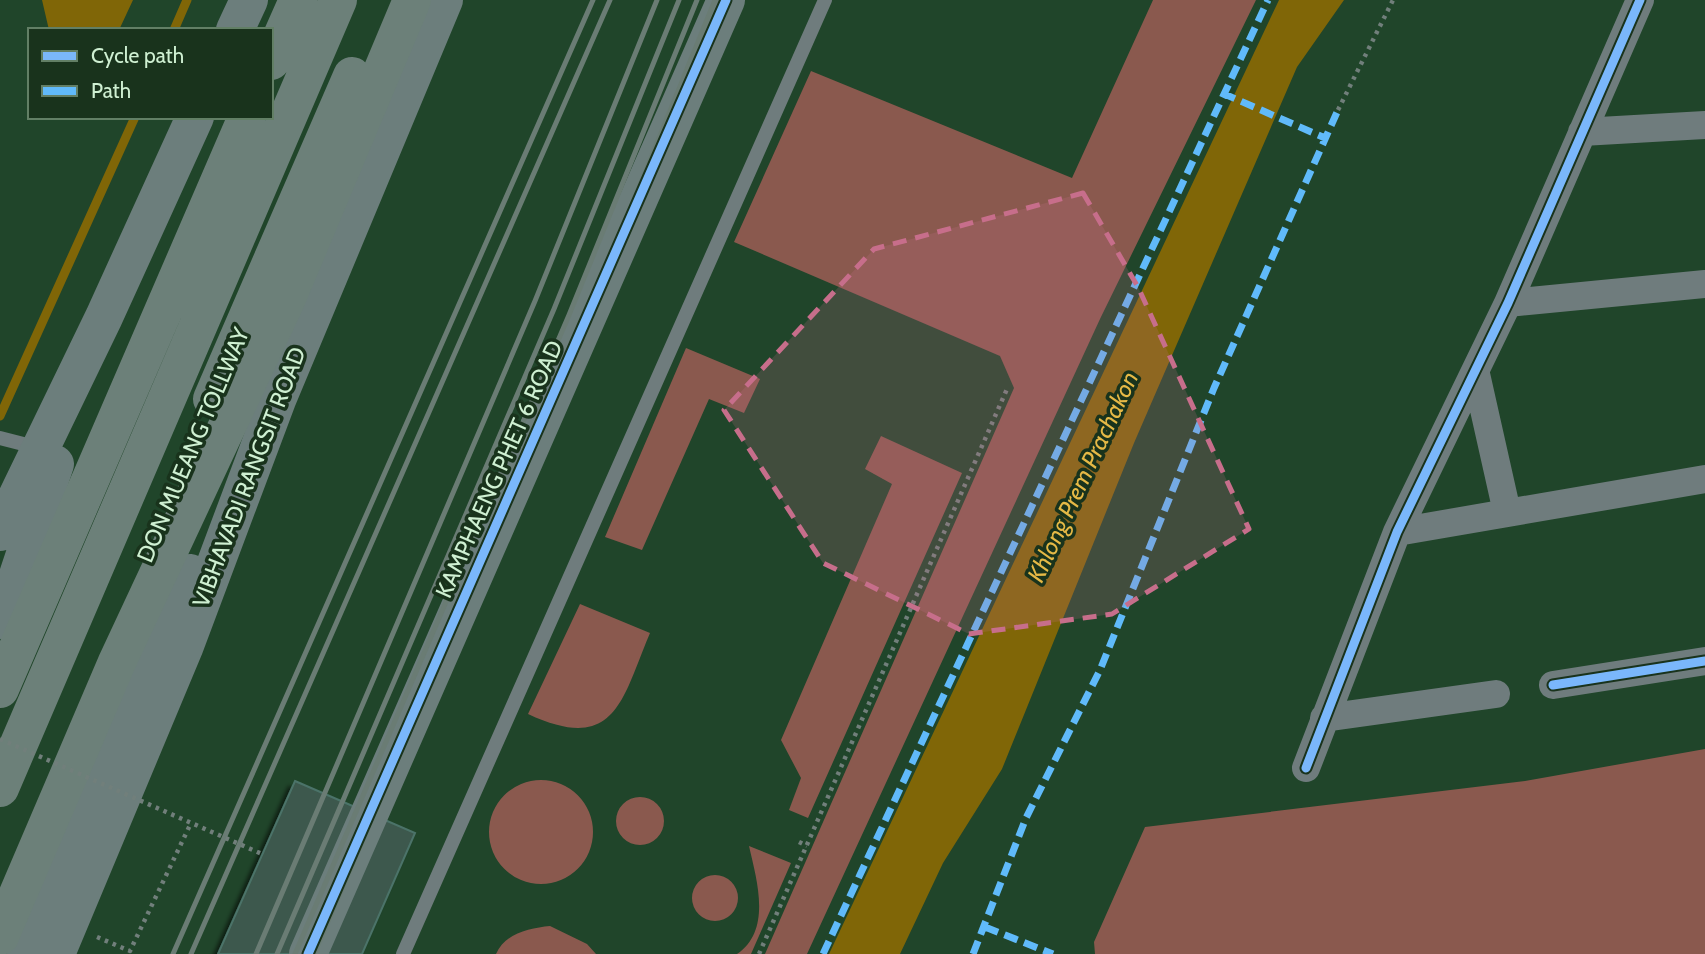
<svg xmlns="http://www.w3.org/2000/svg" width="1705" height="954" font-family="Cabin,sans-serif">
<style>
.green{fill:#8a594e}
.water{fill:#806607}
.lines{fill:none;stroke-linecap:round;stroke-linejoin:round}
.stream{stroke:#806607;stroke-width:9}
.building{fill:#3c594d;stroke:#4c7369;stroke-width:2;filter:url(#shadow)}
.path{stroke:#717f7b;stroke-width:4.5;stroke-dasharray:3.5 5;stroke-linecap:butt}
.lane{stroke:#6f7c7d;stroke-width:14}
.street{stroke:#6f7c7d;stroke-width:28}
.secondary{stroke:#6c7e7c;stroke-width:38}
.highway{stroke:#6c8079;stroke-width:38}
.rail{stroke:#6a7c74;stroke-width:5}
.path-bridge{stroke:#717f7b;stroke-width:4.5;stroke-dasharray:3.5 5;stroke-linecap:butt}
.quiet{stroke:#60bafa;stroke-width:7;stroke-dasharray:14 7;stroke-linecap:butt}
.cycleway-casing{stroke:#19331c;stroke-width:13}
.cycleway{stroke:#7ab7fb;stroke-width:9}
.marked{fill:#c76e8b;fill-opacity:0.2;stroke:#c76e8b;stroke-width:5;stroke-dasharray:14 9;stroke-linejoin:round}
.labels{text-anchor:middle;stroke-width:7;stroke-linejoin:round;paint-order:stroke}
.street-label{font-size:23px;fill:#cff0d2;stroke:#19331c}
.water-label{font-size:24px;font-style:italic;fill:#e5b946;stroke:#19331c}
</style>
<defs>
<filter id="shadow"><feDropShadow dx="-6" dy="6" stdDeviation="2" flood-color="#0009"/></filter>
</defs>
<rect width="100%" height="100%" fill="#20452a"/>
<path class="green" d="M1153,0H1256L1100,319L807,954H765L1014,388L1000,356L734,242L811,71L1072,178Z
M686,348L760,379L744,413L709,399L642,550L605,537Z
M881,436L962,473L808,818L789,810L801,778L781,740L892,484L865,469Z
M580,604L650,633C622,699 616,755 528,714Z
M1705,749V954H1095L1094,942L1145,827L1525,781Z
M489 832a52 52 0 1 1 104 0a52 52 0 1 1-104 0Z
M616 821a24 24 0 1 1 48 0a24 24 0 1 1-48 0Z
M749,846L791,863L751,954H737C772,930 757,881 749,846Z
M692 898a23 23 0 1 1 46 0a23 23 0 1 1-46 0Z
M550,926L587,944L596,954H496C505,933 530,928 550,926Z"/>
<path class="water" d="M42,0H133L119,30H49Z
M1279,0H1344L1297,67L1134,443L1002,769L943,863L900,954H829Z"/>
<g class="lines">
<path class="stream" d="M174,30L187,0
M0,416L135,117"/>
</g>
<path class="building" d="M295,781L415,833L362,954H218Z"/>
<g class="lines">
<path class="path" d="M1338,110L1393,0
M799,842L807,846
M97,937L130,951L191,823
M759,954L1007,389"/>
<path class="lane" d="M0,438L39,448
M403,954L825,0"/>
<path class="street" d="M1582,132L1705,125
M1508,303L1705,284
M1476,374L1507,512
M1397,532L1705,479
M1553,685L1705,661
M1324,718L1496,694
M1306,768L1397,532L1508,303L1640,0"/>
<path class="secondary" d="M235,30L249,0
M0,532L104,317L195,117
M0,620L12,593L55,464
M26,954L154,644L190,573
M56,954L184,648L277,400L444,0
M308,954L726,0"/>
<path class="highway" d="M271,61L298,0
M212,399L352,76
M0,689L247,117
M0,788L338,0
M0,936L117,662L287,298L412,0"/>
<path class="rail" d="M173,954L593,0
M191,954L610,0
M256,954L535,301L657,0
M277,954L554,309L679,0
M295,954L569,315L697,0
M314,954L585,321L715,0"/>
<path class="path-bridge" d="M0,739L262,854"/>
<path class="quiet" d="M1222,93L1325,138
M985,927L1053,954
M823,954L1268,0
M973,954L1026,818L1100,670L1214,388L1338,110"/>
<g class="cycleway-casing">
<path id="cycleway" d="M1553,685L1705,661
M1306,768L1397,532L1508,303L1640,0
M308,954L726,0"/>
</g>
<use href="#cycleway" class="cycleway"/>
</g>
<path class="marked" d="M1083,193L1138,287L1249,529L1112,614L969,634L823,563L724,410L874,249Z"/>
<g class="labels">
<g class="street-label">
<text transform="translate(193 445) rotate(-67)" y="8">DON MUEANG TOLLWAY</text>
<text transform="translate(499 469) rotate(-66)" y="8">KAMPHAENG PHET 6 ROAD</text>
<text transform="translate(249 477) rotate(-69)" y="8">VIBHAVADI RANGSIT ROAD</text>
</g>
<g class="water-label">
<text transform="translate(1083 477) rotate(-65)" y="8">Khlong Prem Prachakon</text>
</g>
</g>
<rect x="28" y="28" width="245" height="91" fill="#19331c" stroke="#627f65" stroke-width="2"/>
<rect x="42" y="51" width="35" height="10" fill="#7ab7fb" stroke="#627f65" stroke-width="2"/>
<text x="91" y="63" font-size="21" fill="#cff0d2">Cycle path</text>
<rect x="42" y="86" width="35" height="10" fill="#60bafa" stroke="#627f65" stroke-width="2"/>
<text x="91" y="98" font-size="21" fill="#cff0d2">Path</text>
</svg>
